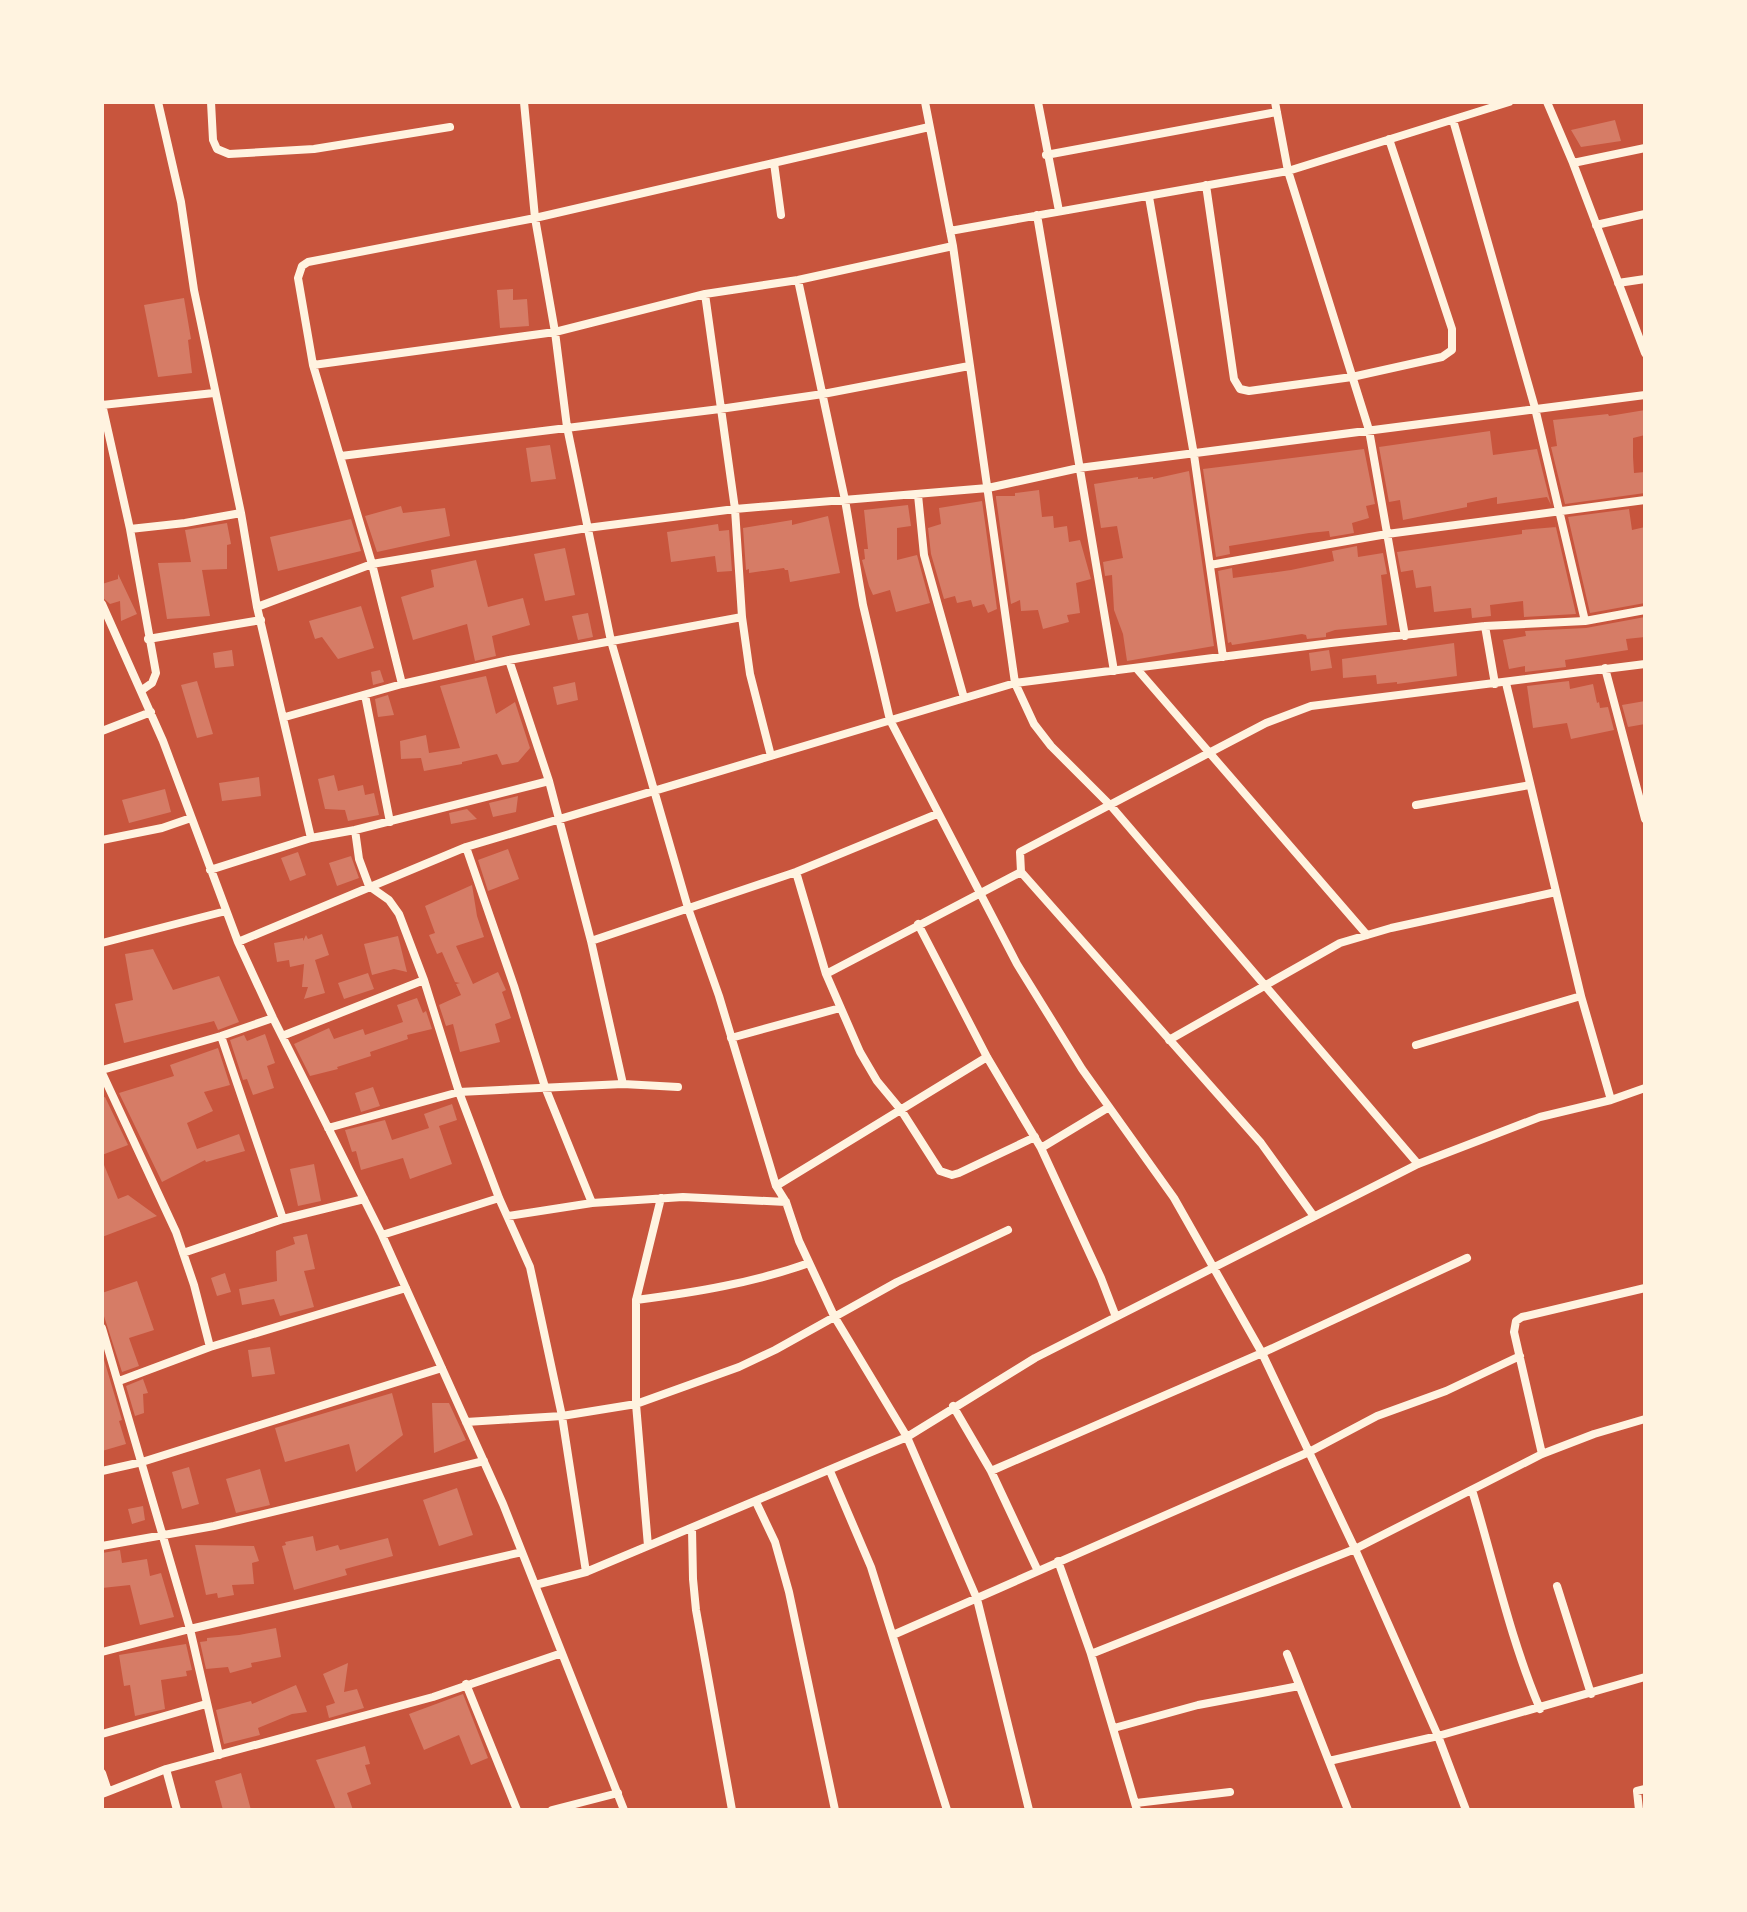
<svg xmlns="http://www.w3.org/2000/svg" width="1747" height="1912" font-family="'IBM Plex Sans',sans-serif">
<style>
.building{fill:#d67c66}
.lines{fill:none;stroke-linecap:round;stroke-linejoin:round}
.minor{stroke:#fff3e0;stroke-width:8}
</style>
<rect width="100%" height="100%" fill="#c8553d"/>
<path class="building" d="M1615,120L1621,141L1581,147L1571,130Z
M513,289V300L527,299L529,326L500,328L497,290Z
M184,298L191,339L188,340L192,373L158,377L144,305Z
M1645,410V435L1633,438V457L1634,473L1645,472V493L1565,504L1551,447L1557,446L1553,420L1608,414L1609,416Z
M1490,431L1493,455L1537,449L1551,505L1547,497L1497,504V497L1467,503V507L1403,520L1400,500L1389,502L1379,447Z
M550,445L556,479L531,482L526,448Z
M1364,449L1375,504L1366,506L1369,518L1352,523L1354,533L1330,537L1329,531L1309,533L1229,546L1230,554L1216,557L1203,469Z
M1189,471L1214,646L1127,661L1123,634L1114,610L1112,575L1105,576L1103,562L1123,558L1117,526L1101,528L1094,484L1138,477V479L1153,477V479Z
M1039,490L1042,517L1053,516L1054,528L1067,526L1069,542L1080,540L1091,579L1076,583L1080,613L1067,615L1069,622L1043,629L1038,610L1021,611L1020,600L1011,604L996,498V496H1015V493Z
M982,501L997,609L988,613L984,604L973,607L971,600L957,603L955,596L944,599L931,554L928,528L941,524L939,508Z
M908,505L911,526L897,528V560L917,555L930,603L896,612L890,590L873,595L869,586L862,560L865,559L864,549H868L864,510Z
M401,506L403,513L445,508L450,536L377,552L365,516Z
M1629,509L1632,530L1645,527V603L1590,613L1568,517Z
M828,516L840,573L790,582L788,570H785L784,568L749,573V569L746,570L743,528L792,520V525Z
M351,519L361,551L278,571L270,537Z
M1554,519L1576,614L1524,617L1523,601L1490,605L1491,616L1472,618L1471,608L1434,612L1431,586L1416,588L1413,570L1401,572L1397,552L1522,534V530L1556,527Z
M227,523L231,544L227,545V569L202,570L210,616L167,619L158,563L191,562L185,530Z
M718,524L719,531L729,530L732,571L717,572L715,556L671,562L667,532Z
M1357,546L1358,557L1383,553L1387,574L1381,575L1387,625L1335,630L1326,633V637L1307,639L1306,635L1302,634L1232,645L1231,642L1228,643L1218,571L1232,568L1233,578L1291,570L1334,561L1332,551Z
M565,548L575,595L545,601L534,554Z
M476,560L488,607L523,598L530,625L492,636L496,656L475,661L467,624L413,640L401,597L434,587L431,570Z
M118,574L137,614L121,621L120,601L110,604L102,597V584L118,579Z
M361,606L374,648L338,659L322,637L315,639L309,621Z
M588,613L593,637L578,640L572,616Z
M1645,617V637L1626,639L1628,650L1565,660L1566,667L1525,672V666L1509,669L1503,640L1526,636L1525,631L1586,628Z
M1454,643L1457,676L1397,684V682L1377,684L1376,675L1343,678L1342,659Z
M232,650L234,666L215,668L213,653Z
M1329,650L1332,668L1311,671L1309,653Z
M380,670L384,682L373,685L371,672Z
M486,676L496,714L515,702L530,748L518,762L502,765L497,754L462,762V764L424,771L421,758L401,759L400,741L426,735L429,753L460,748L440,686Z
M197,681L213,734L197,738L181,685Z
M1569,681L1570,689L1593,684L1597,703L1599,702L1600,708L1608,707L1614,730L1571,739L1567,723L1533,728L1527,686Z
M575,682L578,700L557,705L553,687Z
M388,695L394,715L378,717L375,699Z
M1645,701V724L1628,727L1622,705Z
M334,775L338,791L363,785L365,795L374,793L379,815L348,821L345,810L325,809L318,779Z
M259,777L261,796L222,801L219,783Z
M165,789L171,812L129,823L122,800Z
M518,796L516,812L493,817L489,803Z
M467,809L477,819L451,824L449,813Z
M508,849L519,879L488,891L478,860Z
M298,852L306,875L290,881L281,858Z
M351,856L359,878L337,886L329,863Z
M472,885L477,916L484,937L456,946L473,984L498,972L506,990L502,992L511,1018L495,1024L500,1042L460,1052L453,1024L446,1026L439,1005L461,995L456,984L460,983L455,982L442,952L437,954L429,935L435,933L425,906Z
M322,934L329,955L315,960L325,993L304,999L308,987H302L304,964L290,967L289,960L277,962L274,943L303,938V941L306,935L308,939Z
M398,936L407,972L394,969L372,975L364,944Z
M153,949L173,990L219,976L239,1022L218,1030L214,1021L124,1043L115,1004L133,1000L125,954Z
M368,973L374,989L344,999L338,983Z
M417,998L423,1013L426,1011L432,1029L407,1035L408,1039L370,1052L371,1056L337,1067L338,1069L310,1076L294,1044L329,1028L334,1039L363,1029L365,1035L403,1022L397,1005Z
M265,1034L275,1063L267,1066L274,1088L253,1095L247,1079L243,1080L230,1040L244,1035L247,1041Z
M218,1048L230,1085L204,1092L213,1111L187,1123L197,1149L239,1134L245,1151L206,1162L205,1160L162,1182L119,1093L174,1076L170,1065Z
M373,1087L380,1106L361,1112L355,1093Z
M105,1097L128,1145L102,1155V1098Z
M452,1104L457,1120L439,1126L452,1164L410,1179L403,1158L361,1170L356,1151L352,1152L345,1130L385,1120L392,1140L429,1128L424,1114Z
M102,1160L118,1199L128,1195L157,1216L102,1237Z
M314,1164L321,1201L298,1206L290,1169Z
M307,1234L315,1269L304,1271L314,1307L280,1316L274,1299L242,1305L239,1289L277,1281L276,1251L295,1244L293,1237Z
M225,1273L231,1292L217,1296L211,1278Z
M137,1281L154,1330L129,1338L139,1366L122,1372L102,1310V1293Z
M270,1347L275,1374L252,1377L248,1350Z
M102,1353L122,1420L119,1421L126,1444L102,1451Z
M143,1379L148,1393L143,1394L144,1413L135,1416L126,1386Z
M392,1393L403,1435L356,1472L349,1444L285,1462L275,1428Z
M432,1403H449L466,1440L434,1453Z
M189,1467L199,1504L182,1509L172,1472Z
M260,1469L270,1505L236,1513L226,1479Z
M457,1488L473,1535L439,1546L423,1500Z
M143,1506L145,1520L132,1524L128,1509Z
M313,1536L316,1551L338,1545L340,1550L388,1538L393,1556L345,1569L347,1575L294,1590L282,1546L286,1545L285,1542Z
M195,1545L254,1546L259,1561L252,1563L254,1584L232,1585L234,1595L218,1598L217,1593L206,1595Z
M120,1550L122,1563L147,1559L150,1576L161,1573L174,1617L140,1625L130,1585L102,1588V1553Z
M276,1628L281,1657L251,1663L252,1667L230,1673L228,1667L206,1669L200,1642L207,1641V1638L239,1635Z
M186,1644L192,1670L186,1671L187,1676L161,1680L165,1709L135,1716L130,1685L124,1686L119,1655Z
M348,1663L344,1692L357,1689L364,1708L329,1718L326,1706L335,1703L323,1674Z
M296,1685L307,1712L292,1714L258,1728L260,1735L224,1744L216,1710L251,1701L252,1704Z
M463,1694L488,1758L471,1765L459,1735L424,1750L409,1714Z
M365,1746L370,1764L365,1765L371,1784L347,1793L353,1810H336L316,1760Z
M241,1773L251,1810H223L215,1781Z"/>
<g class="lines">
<path class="minor" d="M158,102L181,202L194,290L241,513L257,607L311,838
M211,102L213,140L217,149L229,154L314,149L450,127
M524,102L535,218L555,332L567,427L611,641L688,908L719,996L776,1186L786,1202L799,1241L834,1316L907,1437L977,1599L1029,1810
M925,102L953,246L1015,683L1034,724L1051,746L1111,806L1418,1164
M1038,102L1059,211
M1275,102L1288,171L1369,430L1405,636
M1547,102L1573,163L1645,353
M1453,120L1535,408L1585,621
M1046,155L1277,112
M774,163L781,215
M1573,163L1645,148
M1206,185L1234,379L1240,389L1249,391L1352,377L1442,357L1452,350V329L1389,139
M1149,197L1194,455L1223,657
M1037,215L1114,671
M1596,225L1645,214
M950,231L1288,171L1509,102
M798,280L845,500L863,605L890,720L1017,964L1082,1069L1174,1198L1262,1353L1355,1549L1438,1736L1466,1810
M1618,283L1645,279
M705,294L735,509L742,617L750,674L771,756
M313,365L555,332L705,294L798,280L953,246
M102,404L130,529L156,673L152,683L142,690
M102,405L214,393
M341,456L720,409L823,394L969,366
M918,495L924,555L964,698
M130,529L185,523L241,513
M1210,565L1387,534L1645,500
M102,604L163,741L238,942L273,1018L382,1235L503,1504L624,1810
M257,607L372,564L587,528L735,509L988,488L1079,468L1645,395
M1485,626L1495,684
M148,639L261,620
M509,660L549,781L591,941L623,1084
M1605,668L1645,819
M1137,669L1367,935
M1506,683L1581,996L1611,1100
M402,684L372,564L313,365L298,278L302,266L308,262L535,218L929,127
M365,695L390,822
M285,717L402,684L509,660L742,617
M102,731L151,712
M1416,805L1530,785
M355,830L359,859L369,886L389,900L399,914L424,980L459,1092L499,1198L530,1267L562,1416L586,1572
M102,840L162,828L191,818
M466,847L514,986L545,1087L592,1203
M210,870L311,838L355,830L549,781
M796,872L826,974L860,1052L877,1081L901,1110L940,1171L952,1175L959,1173L1035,1137
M1021,872L1261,1143L1313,1215
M918,924L987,1057L1041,1148L1101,1278L1116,1317
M591,941L796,872L937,814
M238,942L466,847L1015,683L1331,643L1485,626L1585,621L1645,610
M102,943L226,911
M826,974L1021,872L1020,852L1266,723L1311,706L1645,664
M221,1036L283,1219
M282,1036L424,980
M731,1038L840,1008
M1169,1040L1340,943L1391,928L1556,892
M1416,1045L1581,996
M102,1070L221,1036L273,1018
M102,1073L176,1232L194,1285L210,1347
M328,1128L459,1092L623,1084L678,1087
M1041,1148L1109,1107
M776,1186L987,1057
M508,1216L592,1203L683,1197L786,1202
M382,1235L499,1198
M183,1253L283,1219L364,1199
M636,1300C696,1292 753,1283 809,1263
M102,1328L190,1629L219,1755
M119,1381L210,1347L406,1288
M953,1406L991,1471L1037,1569
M466,1422L562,1416L636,1404L739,1367L775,1350L897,1282L1008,1230
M1542,1454L1514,1332L1516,1321L1522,1317L1645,1288
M102,1471L142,1462L442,1368
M830,1471L871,1567L947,1810
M991,1471L1262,1353L1467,1258
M1472,1490C1494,1563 1510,1638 1540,1709
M756,1502L775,1542L789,1592L835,1810
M692,1529L693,1579L696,1610L732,1810
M102,1546L214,1526L484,1461
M648,1546L636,1404V1300L661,1198
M1058,1561L1091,1654L1137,1810
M535,1585L586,1572L907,1437L1035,1358L1418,1164L1540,1117L1611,1100L1645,1088
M1557,1586L1591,1694
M893,1635L1309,1452L1377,1416L1446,1391L1520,1356
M102,1652L190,1629L522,1552
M1091,1654L1355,1549L1542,1454L1594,1434L1645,1419
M1287,1654L1348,1810
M466,1684L517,1810
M1114,1728L1198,1705L1299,1686
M102,1734L206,1704
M1329,1761L1438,1736L1645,1677
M166,1769L177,1810
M102,1773L108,1791
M102,1794L166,1769L433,1697L562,1653
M1136,1803L1230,1792
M552,1810L618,1793
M1639,1810L1637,1791L1645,1789"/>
</g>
<rect width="1747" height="1912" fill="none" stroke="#fff3e0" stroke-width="208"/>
</svg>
